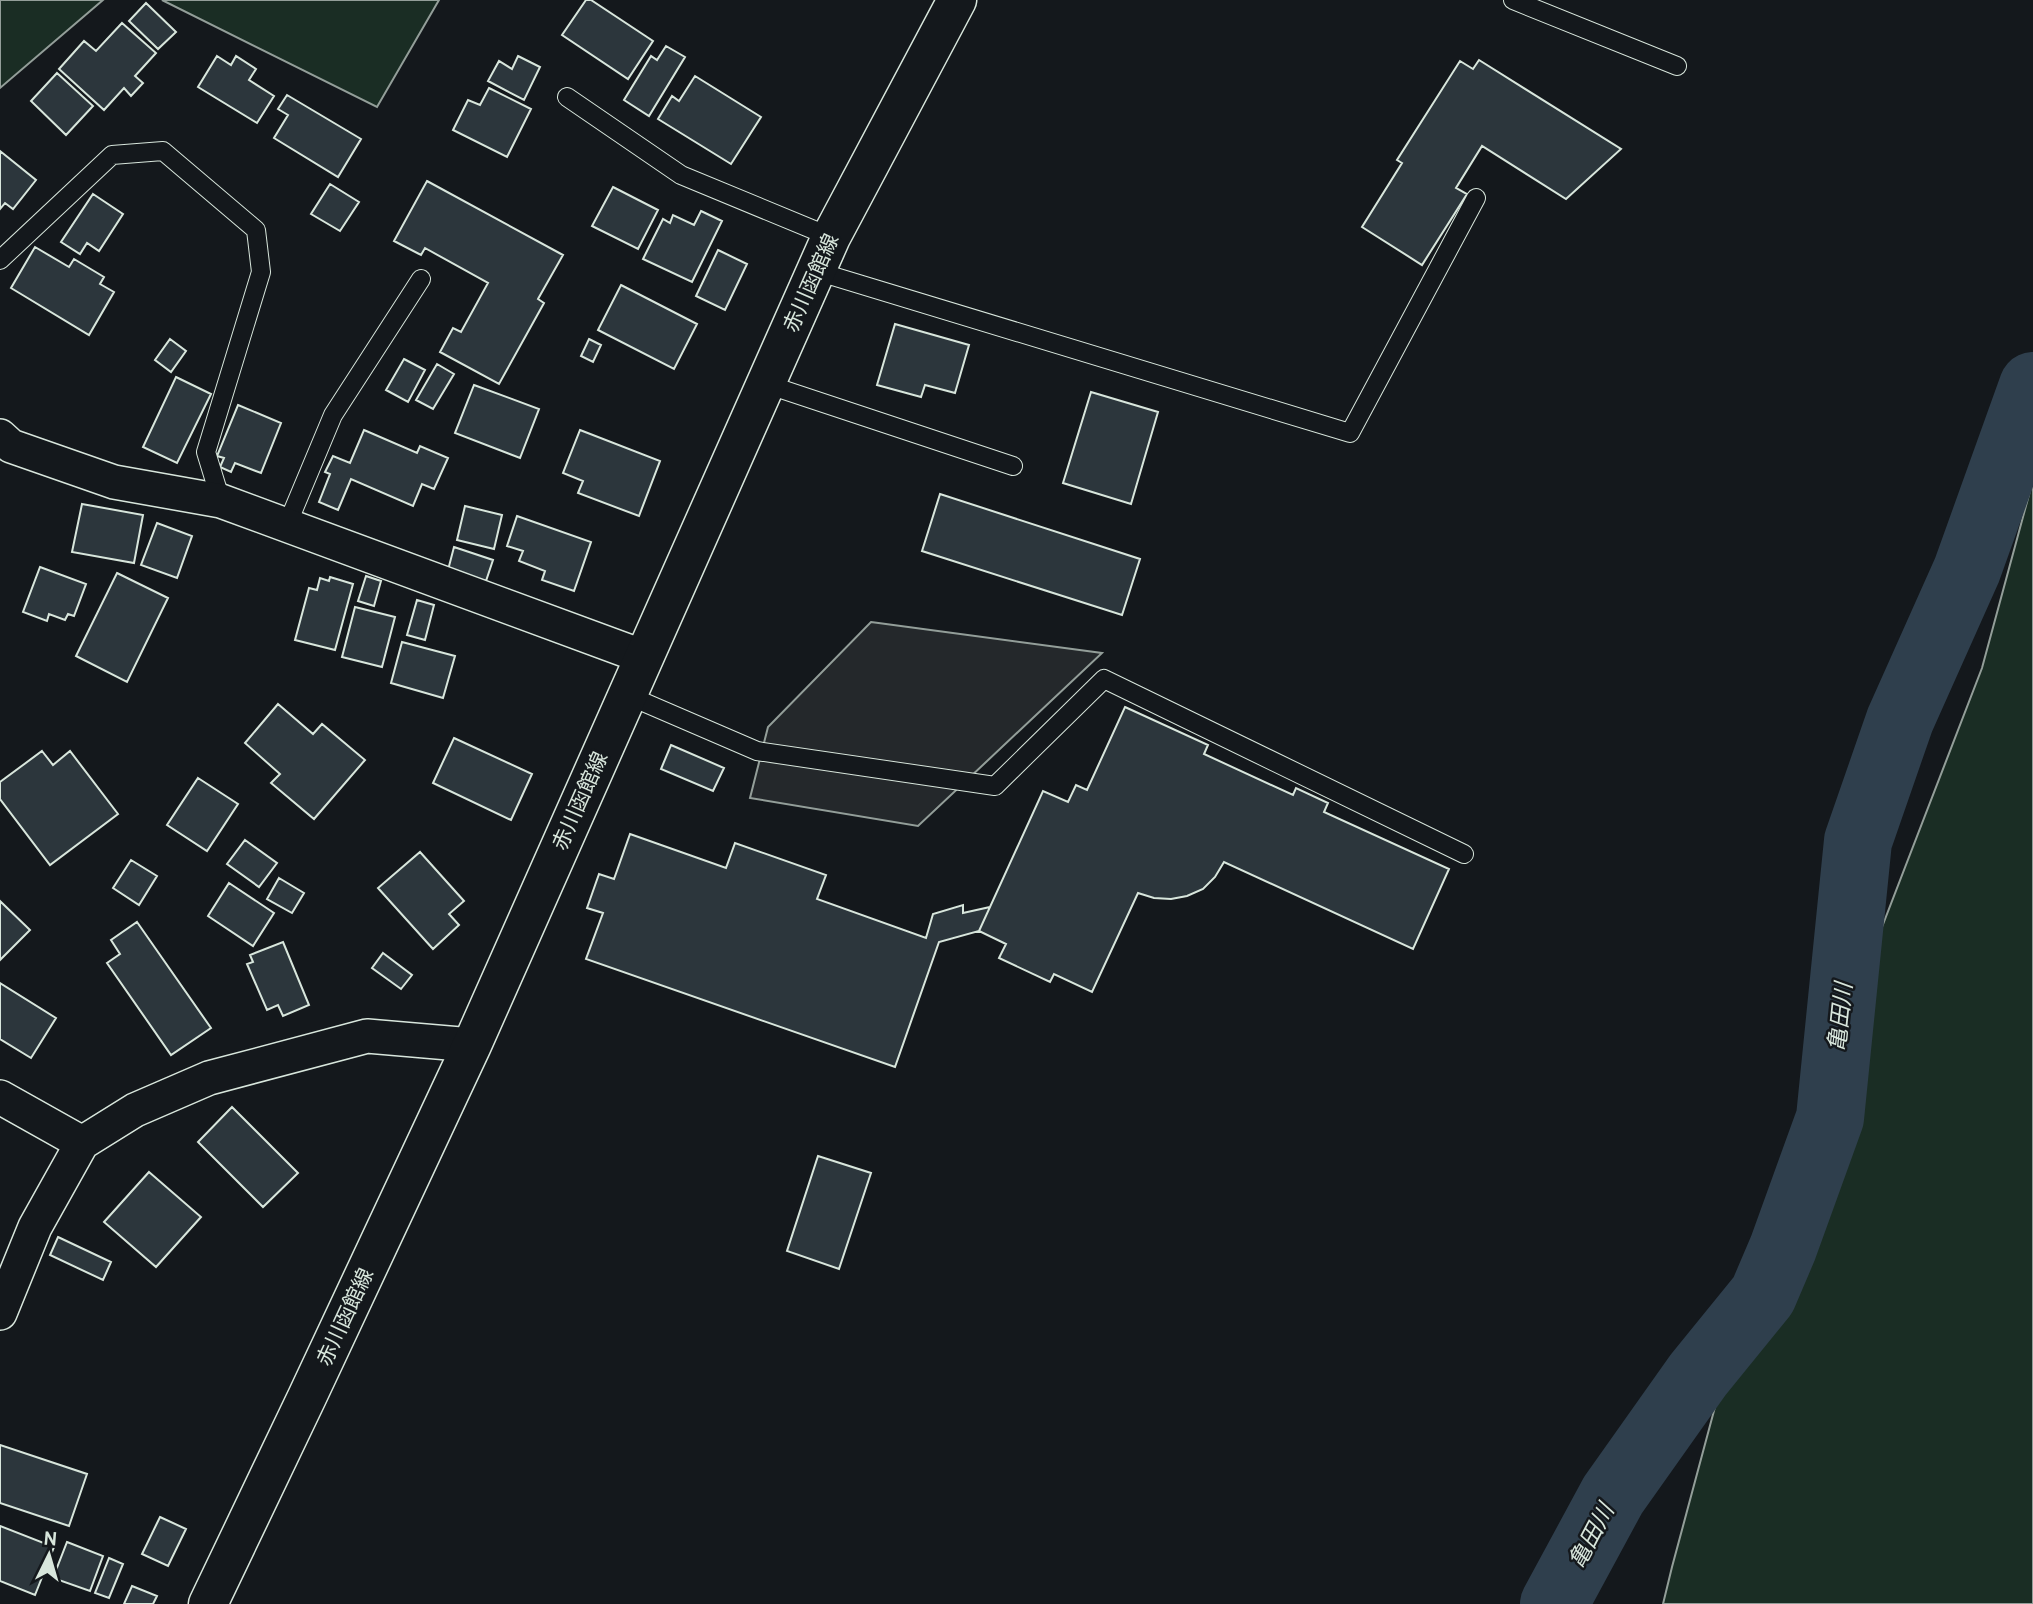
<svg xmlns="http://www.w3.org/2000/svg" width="2033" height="1604" font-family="Overpass,'Noto Sans JP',sans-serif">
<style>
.green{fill:#1a2d24;stroke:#939e99;stroke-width:2}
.parking{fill:#24282b;stroke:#939e99;stroke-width:2}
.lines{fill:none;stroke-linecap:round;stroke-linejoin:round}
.river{stroke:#2f3f4d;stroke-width:68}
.building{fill:#2c363c;stroke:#d8e6dc;stroke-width:2}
.service-casing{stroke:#d8e6dc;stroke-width:20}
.minor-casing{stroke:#d8e6dc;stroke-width:36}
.secondary-casing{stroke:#d8e6dc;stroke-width:41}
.service{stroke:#14181c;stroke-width:18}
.minor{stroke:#14181c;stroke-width:33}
.secondary{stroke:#14181c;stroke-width:38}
.labels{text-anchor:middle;stroke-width:5;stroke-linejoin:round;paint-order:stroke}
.street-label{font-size:21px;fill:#d8e6dc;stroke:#14181c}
.water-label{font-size:23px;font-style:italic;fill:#d8e6dc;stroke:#14181c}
</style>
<rect width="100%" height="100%" fill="#14181c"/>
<path class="green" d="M0,0H103L0,88Z
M162,0H439L377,107Z
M2033,480V1604H1663L1672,1567L1744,1299L1848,1015L1982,668Z"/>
<path class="parking" d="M871,622L1102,653L918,826L750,798L768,727Z"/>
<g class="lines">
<path class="river" d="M1554,1604L1613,1495L1698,1375L1763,1295L1783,1248L1830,1118L1858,841L1900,720L1967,570L2033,386"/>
</g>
<path class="building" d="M586,0H591L653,41L628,79L562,35Z
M146,3L176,32L158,49L129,21Z
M122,23L156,53L135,76L143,83L131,96L124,88L104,110L59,69L84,41L96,51Z
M666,46L685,57L649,116L624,100L651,56L657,60Z
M217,56L231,65L236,56L256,69L249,80L274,96L257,123L198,87Z
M518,56L540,67L524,100L488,81L499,61L512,69Z
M1479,60L1621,149L1566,199L1482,146L1456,188L1467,194L1422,265L1362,227L1402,163L1397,160L1460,61L1473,69Z
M57,73L93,106L66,135L31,101Z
M695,76L761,117L731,164L658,119L672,96L679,101Z
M489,88L531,109L507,157L453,130L468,100L480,105Z
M287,95L361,139L338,177L274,138L288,115L278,109Z
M0,151L36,180L13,209L5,203L0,209Z
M427,181L563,255L538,299L544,303L499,384L440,352L453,328L461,332L488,283L425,248L421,255L394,241Z
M330,184L359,202L340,231L311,214Z
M613,187L658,210L638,249L592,226Z
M93,194L123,214L99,251L87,243L80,254L61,242Z
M701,211L722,221L692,282L643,259L663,219L670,223L673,215L694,225Z
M35,247L69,267L74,259L104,277L100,284L114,292L89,335L11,288Z
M718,250L747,264L725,310L696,296Z
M621,285L697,324L674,369L598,330Z
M895,324L969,345L955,393L925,385L921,397L877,385Z
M170,339L186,351L171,372L155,360Z
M589,339L601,345L593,362L581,356Z
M404,359L425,370L408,402L386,390Z
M437,364L454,374L433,409L416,400Z
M176,377L211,394L177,463L143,447Z
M474,385L539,409L520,458L455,433Z
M1091,392L1158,412L1131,504L1063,483Z
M238,405L281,423L261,473L235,463L231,472L220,467L224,458L217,456Z
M364,430L417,453L420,446L448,458L434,489L422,484L413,506L351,479L338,510L319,502L330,474L325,472L333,456L350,463Z
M580,430L660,461L639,516L578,493L583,481L563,473Z
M940,494L1140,559L1122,615L922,551Z
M82,504L143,515L134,563L72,552Z
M465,506L502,515L494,549L457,540Z
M517,516L591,542L574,591L542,580L545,571L519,561L523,551L507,546Z
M157,523L192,536L177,578L141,565Z
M454,547L493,560L486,581L448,570Z
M40,567L86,584L74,616L68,614L65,620L49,614L47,621L23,612Z
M117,573L168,598L127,682L76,656Z
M366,576L381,581L374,606L358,601Z
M330,577L353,584L335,650L295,640L309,588L317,590L320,578L329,581Z
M417,600L434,605L425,640L407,635Z
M355,607L395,617L382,667L342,657Z
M402,642L455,656L443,698L391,683Z
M278,704L313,734L322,724L365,760L314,819L271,783L280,774L245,743Z
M1125,707L1208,745L1204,754L1293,795L1296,788L1328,803L1324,812L1449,869L1413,949L1224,862L1215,877L1203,889L1187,896L1171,899L1154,898L1138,893L1092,992L1054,974L1050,982L999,958L1006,944L979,931L1043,791L1068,802L1076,785L1087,790Z
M454,738L532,774L511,820L433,783Z
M671,745L724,768L713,791L661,769Z
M42,751L53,765L70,751L118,814L50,865L0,799V782Z
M198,778L238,804L207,851L167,825Z
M630,834L726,868L735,843L826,875L817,899L926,938L933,914L963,905V913L990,907L979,931L939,942L895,1067L586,959L603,913L587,908L599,874L614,879Z
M245,840L277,863L259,887L227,864Z
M420,852L464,901L449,914L459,925L433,949L378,888Z
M131,860L157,876L139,905L113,888Z
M279,878L304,893L292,913L267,899Z
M229,883L274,913L253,946L208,916Z
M0,901L30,930L0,960Z
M137,922L211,1028L171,1055L107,963L120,954L111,940Z
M283,942L309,1005L283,1016L278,1005L267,1010L247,964L253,962L250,955Z
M383,953L412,975L401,989L372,968Z
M0,983L56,1018L31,1058L0,1039Z
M232,1107L298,1173L263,1207L198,1142Z
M818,1156L871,1173L839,1269L787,1251Z
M149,1172L201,1217L156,1267L104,1222Z
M58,1237L111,1262L103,1280L50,1255Z
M0,1445L87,1474L69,1526L0,1503Z
M160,1517L186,1529L168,1566L142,1554Z
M0,1526L54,1547L35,1595L0,1581Z
M67,1542L103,1556L90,1591L53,1578Z
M109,1558L123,1564L109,1598L95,1593Z
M132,1586L157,1596L153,1604H124Z"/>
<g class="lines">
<g class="service-casing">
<path id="service" d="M1513,0L1677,66
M567,97L681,175L831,237
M0,260L112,155L163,151L256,230L261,272L206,452L221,501
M816,271L1350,433L1476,198
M766,384L1013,466
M287,525L333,415L421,279
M627,695L757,751L995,786L1104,679L1464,854"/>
</g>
<g class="minor-casing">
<path id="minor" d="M0,436L11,446L114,482L221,501L644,657
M0,1097L82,1143
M0,1313L35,1227L82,1143L135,1110L209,1078L367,1036L472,1045"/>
</g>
<g class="secondary-casing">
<path id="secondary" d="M208,1604L307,1397L472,1045L831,237L957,0"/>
</g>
<use href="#service" class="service"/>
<use href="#minor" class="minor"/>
<use href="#secondary" class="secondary"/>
</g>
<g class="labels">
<g class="street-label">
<text transform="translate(811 283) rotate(-66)" y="7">赤川函館線</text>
<text transform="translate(580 801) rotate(-66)" y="7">赤川函館線</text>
<text transform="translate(345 1317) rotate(-65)" y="7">赤川函館線</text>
</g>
<g class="water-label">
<text transform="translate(1840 1017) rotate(-84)" y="8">亀田川</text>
<text transform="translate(1591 1536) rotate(-62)" y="8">亀田川</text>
</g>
</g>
<g transform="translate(49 1555) rotate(5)" stroke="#14181c" stroke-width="5" paint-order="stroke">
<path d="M0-5L12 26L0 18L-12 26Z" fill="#d8e6dc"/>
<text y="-10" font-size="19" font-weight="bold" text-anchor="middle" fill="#d8e6dc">N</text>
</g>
</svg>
